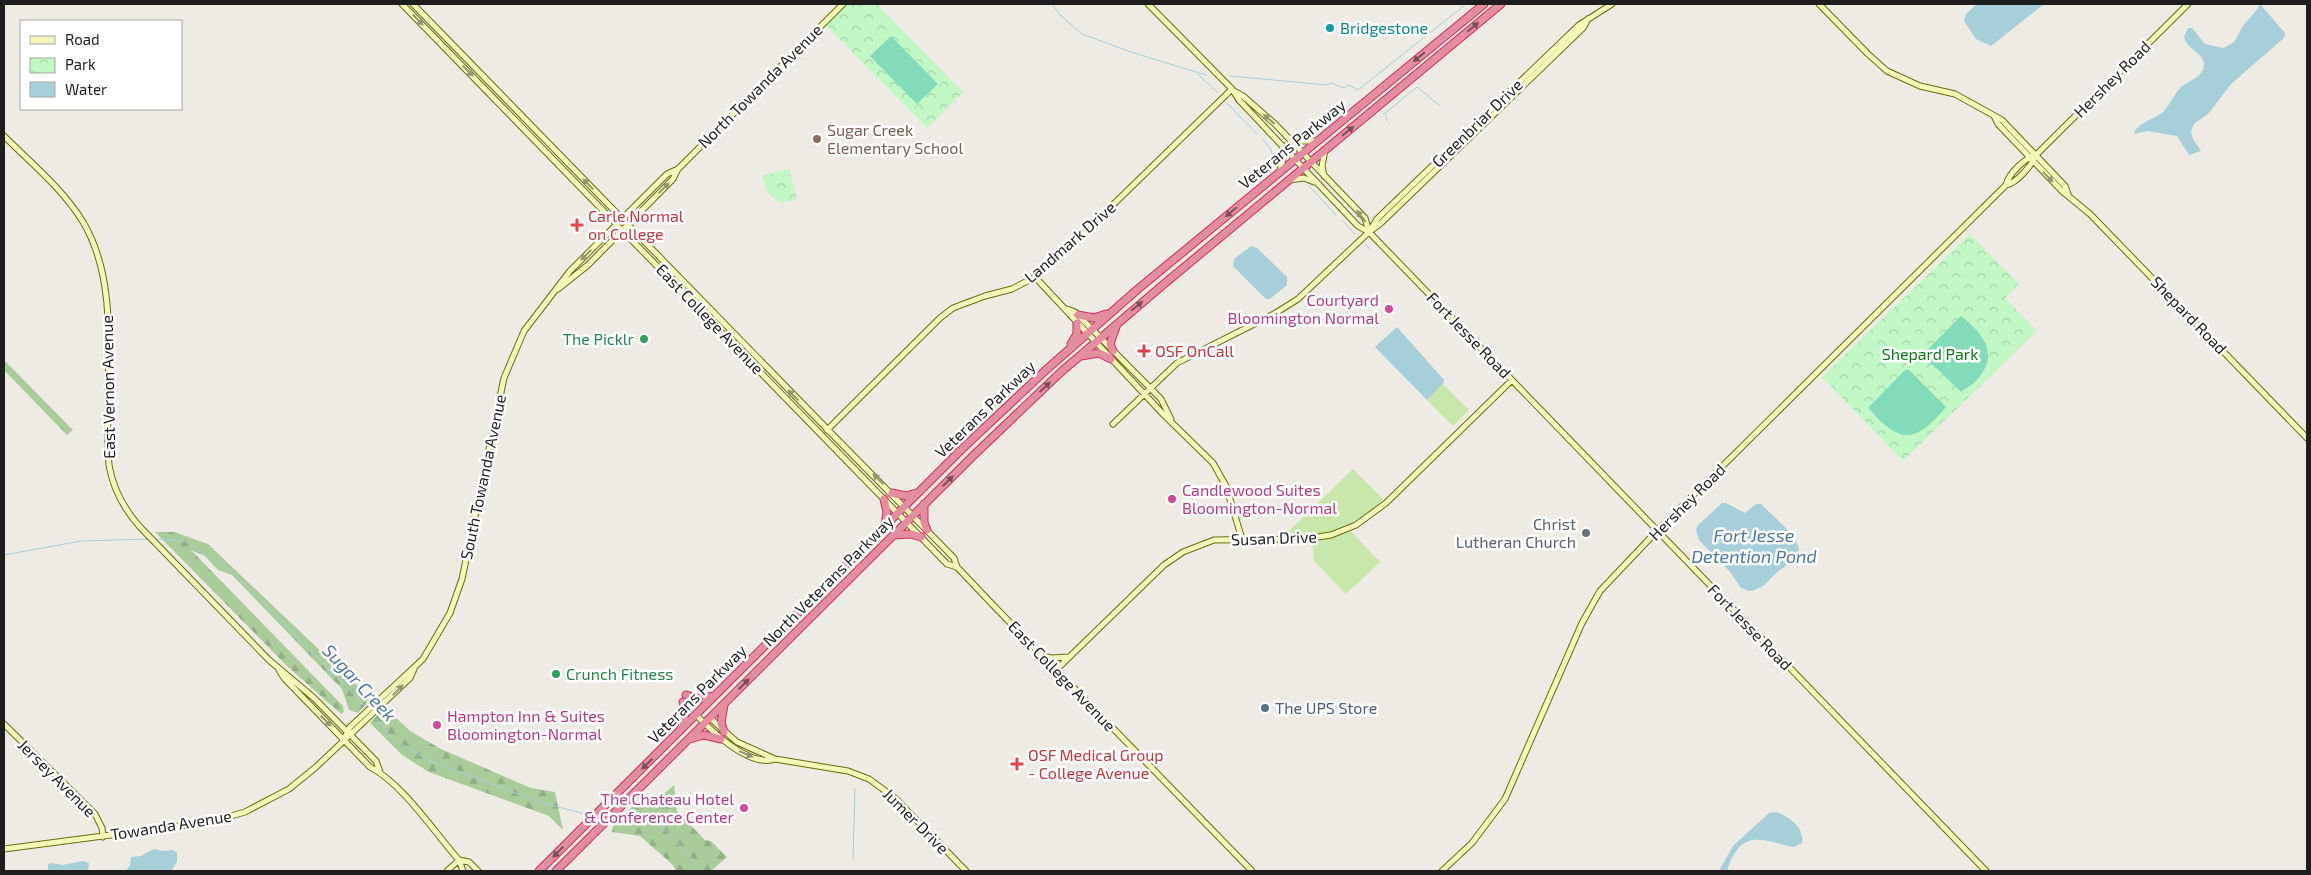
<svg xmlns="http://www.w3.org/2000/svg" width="2311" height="875" font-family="'Exo 2',sans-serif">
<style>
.grass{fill:#c9e7ab}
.forest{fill:url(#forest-firs)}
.park{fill:url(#park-crowns)}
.pitch{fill:#84dbb9}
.water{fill:#a6cfda}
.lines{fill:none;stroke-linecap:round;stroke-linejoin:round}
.stream{stroke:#a6cfda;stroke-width:1}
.secondary-casing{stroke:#667009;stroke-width:7}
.highway-casing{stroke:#d32a65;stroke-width:9}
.secondary{stroke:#f4f7b9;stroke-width:5}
.highway{stroke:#e38e9e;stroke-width:7}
.oneway{fill:#949573}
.oneway2{fill:#775058}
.culture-dot{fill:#0f9aa8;stroke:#fff;stroke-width:2}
.education-dot{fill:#8d6e63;stroke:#fff;stroke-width:2}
.health-dot{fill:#e0444e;stroke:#fff;stroke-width:2}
.hotel-dot{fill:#d1479c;stroke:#fff;stroke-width:2}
.leisure-dot{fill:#2e9e5b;stroke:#fff;stroke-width:2}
.worship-dot{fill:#6b7280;stroke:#fff;stroke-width:2}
.service-dot{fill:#5c6f8a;stroke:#fff;stroke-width:2}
.labels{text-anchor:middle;stroke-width:5;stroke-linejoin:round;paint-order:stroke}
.culture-label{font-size:16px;fill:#0d838f;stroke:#fff;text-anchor:start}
.street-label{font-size:16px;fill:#1e1e1e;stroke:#fff}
.education-label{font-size:16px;fill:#785e54;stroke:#fff;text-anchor:start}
.health-label{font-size:16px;fill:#be3a42;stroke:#fff;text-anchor:start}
.hotel-label{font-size:16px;fill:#b23c85;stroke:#fff;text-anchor:end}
.leisure-label{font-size:16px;fill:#27864d;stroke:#fff;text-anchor:end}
.park-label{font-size:16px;fill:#0f7818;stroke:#fff}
.worship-label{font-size:16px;fill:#5b616d;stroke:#fff;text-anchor:end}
.service-label{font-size:16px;fill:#4e5e75;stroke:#fff;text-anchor:start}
.water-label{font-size:18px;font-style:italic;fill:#4b77a2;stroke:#fff}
</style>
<defs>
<pattern id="forest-firs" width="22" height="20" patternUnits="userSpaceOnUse" patternTransform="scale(1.25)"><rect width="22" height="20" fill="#a9cc9a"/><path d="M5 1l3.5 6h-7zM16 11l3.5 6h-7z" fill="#91af84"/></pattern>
<pattern id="park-crowns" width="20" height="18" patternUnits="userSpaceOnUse" patternTransform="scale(1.25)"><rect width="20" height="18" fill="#c2f7c6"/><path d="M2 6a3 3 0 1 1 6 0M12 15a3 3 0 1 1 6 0" fill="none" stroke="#a6d3aa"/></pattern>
</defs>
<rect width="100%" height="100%" fill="#eeebe4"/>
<path class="grass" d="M1443,384L1469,410L1453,426L1427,400Z
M1353,469L1384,500L1366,515L1346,526L1380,562L1346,594L1314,561L1312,541L1286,542V534Z"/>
<path class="forest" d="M4,360L73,430L67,435L4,370Z
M155,532H174L208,544L371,699L358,713L349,710L342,689L232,575L218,570L205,556L191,550L343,706L344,712L341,714L287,666Z
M385,707L410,731L441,749L531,788L555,792L563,830L549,816L429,772L402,755L370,723Z
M674,785L677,811L705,840L711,841L727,857L711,871H676L673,865L640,836L612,832L613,826L634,805L649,807Z"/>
<path class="park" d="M848,4H877L963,92L927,128L826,25Z
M789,169L797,199L780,203L768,193L762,176Z
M1970,234L2019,284L2005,298L2037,331L1903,461L1822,377Z"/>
<path class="pitch" d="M891,36L938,84L917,104L870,56Z
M1961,316C1985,335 2001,356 1974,383C1970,386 1965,389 1961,392L1924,356L1925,352Z
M1905,370H1909L1946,407C1928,428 1911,447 1885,425C1878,420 1874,413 1868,408Z"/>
<path class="water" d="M1977,4H2044L1991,46L1976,39L1964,21L1966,14Z
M2260,4L2285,33L2284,38L2231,84L2209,113L2194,124L2191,132L2193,139L2201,151L2189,155L2177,136L2148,131L2134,134C2136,123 2156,119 2164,111C2170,104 2174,95 2180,88C2188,80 2204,78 2204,64C2203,52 2188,51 2184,37L2188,28H2192L2205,44L2223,48C2239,41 2235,39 2243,26C2249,18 2256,13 2260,4Z
M1251,246L1257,248L1287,277V285L1270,299H1266L1233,266L1234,259Z
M1397,327L1444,380L1443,384L1427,400L1375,347Z
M1722,503H1726L1745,513L1756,504H1761C1770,514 1806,542 1798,555C1794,563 1786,565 1780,570C1767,580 1767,588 1749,591L1741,588L1731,573L1699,540L1696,530L1698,525Z
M1776,812C1789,816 1805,828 1802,843L1794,847C1761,840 1741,827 1727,871H1719L1733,846L1769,813Z
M154,849L163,851L173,850L177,853V862L171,871H126L130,865L131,857L141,856Z
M83,861L89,863L88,871L48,870V865L51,863L63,865Z"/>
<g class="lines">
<path class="stream" d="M1052,4L1061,16L1082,34L1131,52L1206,75
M1198,74L1218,93
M1230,76L1327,85L1331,83L1344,88L1349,85L1358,90L1466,4
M1227,103L1257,134
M1383,113L1384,114L1417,87L1440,106
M1386,115L1387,121
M1247,185L1273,158L1271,149L1262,139
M1309,186L1336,215
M1343,221L1355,234
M1365,244L1370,249
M155,539L184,541L219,562L248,587L367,708
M4,555L81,541L148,539
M373,715L392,738L428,760L542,803L590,815
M614,819L657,824L669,833L693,860L697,871
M853,859L855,789"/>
<g class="secondary-casing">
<path id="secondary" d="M402,4L947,564L957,567
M413,4L834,436L954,558L957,567L993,605L1252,871
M1148,4L1232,89L1239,100L1358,226L1369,232L1986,871
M1819,4L1868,54L1887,71L1920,86L1955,94L2002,120L2065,186L2068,194
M1234,91L1243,96L1275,124L1365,218L1369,232
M1995,118L1998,124L2062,191L2090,214L2307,438
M4,136C31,163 63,189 83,222C124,290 102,389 109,465C113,489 123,508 140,527L269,660L314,698L376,761L380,772
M1292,141H1316
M1280,171L1284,155L1282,145
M1324,176L1322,166L1325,150
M1289,180L1304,178L1314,182
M2006,185C2017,183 2032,165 2036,155L2188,4
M1371,229L1377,219L1579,25L1612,4
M1035,277L1163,414L1213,463L1226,486L1242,539
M558,289L588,265L673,179L678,169L843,4
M1067,309L1075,312L1161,399L1171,419
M1113,424L1177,363L1274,314L1298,299L1369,232L1381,223L1583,28L1588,19
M827,430L940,318L953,308L985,296L1012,289L1035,277L1086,231L1232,89
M1043,656L1051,658L1069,657
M279,670L284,678L370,767C403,784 434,832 459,860L463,871
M1056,670L1164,565L1183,552L1214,540L1305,539L1331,535L1356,525L1386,503L1512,380
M696,715C712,731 749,768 775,759
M710,718L737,742L775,759L848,771L869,779L895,798L966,871
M4,724L95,814L102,828L103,837
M344,739L350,727L423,659L450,613L462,579L504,378L524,331L570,271L667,174L678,169
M4,849L210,822L245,812L289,789L316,767L410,678L414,669
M459,860L469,862L478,871
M447,871L459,860
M1442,871L1472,843L1505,799L1582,623L1600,591L1657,531L2006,185C2009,173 2025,158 2036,155"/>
</g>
<g class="highway-casing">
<path id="highway" d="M1078,315L1094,318L1106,314
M1071,344L1077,334V323
M1113,351L1110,344L1117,324
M1081,356L1099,353L1111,359
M892,493L906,496L917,493
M884,499L887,512L885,525
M924,504V522L927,530
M894,535L910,534L921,537
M686,695L700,699L714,696
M724,705L721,723L724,732
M681,729L685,713L683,702
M689,739L704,735L721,739
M539,871L962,449L1047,369L1138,289L1484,4
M556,871L975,454L1061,372L1164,284L1501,4"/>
</g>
<use href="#secondary" class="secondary"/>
<use href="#highway" class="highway"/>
</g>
<defs><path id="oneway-solid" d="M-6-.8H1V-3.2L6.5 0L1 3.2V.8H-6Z" transform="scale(1.25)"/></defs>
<g class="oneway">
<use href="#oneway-solid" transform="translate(418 20) rotate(46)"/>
<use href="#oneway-solid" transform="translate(468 71) rotate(46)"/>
<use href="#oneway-solid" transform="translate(1269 119) rotate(-139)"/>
<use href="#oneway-solid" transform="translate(2048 177) rotate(46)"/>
<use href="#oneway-solid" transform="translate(588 184) rotate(-134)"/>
<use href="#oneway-solid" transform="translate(664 188) rotate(-44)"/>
<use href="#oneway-solid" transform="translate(1361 216) rotate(-128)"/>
<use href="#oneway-solid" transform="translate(586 255) rotate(135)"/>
<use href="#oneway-solid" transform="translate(793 395) rotate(-134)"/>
<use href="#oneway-solid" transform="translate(878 479) rotate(-135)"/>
<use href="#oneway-solid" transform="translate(398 690) rotate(-45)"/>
<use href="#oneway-solid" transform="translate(326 721) rotate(45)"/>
<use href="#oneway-solid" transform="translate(746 754) rotate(23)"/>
</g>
<g class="oneway2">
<use href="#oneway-solid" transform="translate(1473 27) rotate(-40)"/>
<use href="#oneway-solid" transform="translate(1419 57) rotate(141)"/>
<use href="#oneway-solid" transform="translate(1348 131) rotate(-39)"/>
<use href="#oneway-solid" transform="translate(1231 212) rotate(140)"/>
<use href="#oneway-solid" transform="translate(1137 306) rotate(-40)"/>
<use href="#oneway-solid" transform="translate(1045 387) rotate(-43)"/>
<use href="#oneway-solid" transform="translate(948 481) rotate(-45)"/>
<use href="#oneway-solid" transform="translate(744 684) rotate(-45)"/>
<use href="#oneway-solid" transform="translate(647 764) rotate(135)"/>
<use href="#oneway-solid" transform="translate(558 852) rotate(135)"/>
</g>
<circle class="culture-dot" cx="1330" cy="28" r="5"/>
<circle class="education-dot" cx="817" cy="139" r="5"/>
<g class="health-dot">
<path d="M574.5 217.5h5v5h5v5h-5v5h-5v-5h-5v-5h5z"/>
<path d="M1141.5 343.5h5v5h5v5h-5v5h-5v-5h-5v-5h5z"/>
<path d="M1014.5 756.5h5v5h5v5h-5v5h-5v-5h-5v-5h5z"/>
</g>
<g class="hotel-dot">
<circle cx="1389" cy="309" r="5"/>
<circle cx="1172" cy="499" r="5"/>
<circle cx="437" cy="725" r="5"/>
<circle cx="744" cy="808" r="5"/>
</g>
<g class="leisure-dot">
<circle cx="644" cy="339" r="5"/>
<circle cx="556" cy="674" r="5"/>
</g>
<circle class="worship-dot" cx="1586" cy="533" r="5"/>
<circle class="service-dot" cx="1265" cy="708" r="5"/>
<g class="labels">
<g class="culture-label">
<text x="1340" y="34">Bridgestone</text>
</g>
<g class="street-label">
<text transform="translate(2112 79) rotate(-45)" y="6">Hershey Road</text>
<text transform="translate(760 86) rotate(-45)" y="6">North Towanda Avenue</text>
<text transform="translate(1477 123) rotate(-44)" y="6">Greenbriar Drive</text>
<text transform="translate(1292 144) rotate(-39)" y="6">Veterans Parkway</text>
<text transform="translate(1070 242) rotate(-41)" y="6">Landmark Drive</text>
<text transform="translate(2189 315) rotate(46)" y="6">Shepard Road</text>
<text transform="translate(710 319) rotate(46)" y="6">East College Avenue</text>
<text transform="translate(1469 335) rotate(46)" y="6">Fort Jesse Road</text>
<text transform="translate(108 387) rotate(-91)" y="6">East Vernon Avenue</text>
<text transform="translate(985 409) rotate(-44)" y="6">Veterans Parkway</text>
<text transform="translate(483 477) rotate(-78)" y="6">South Towanda Avenue</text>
<text transform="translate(1687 502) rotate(-45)" y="6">Hershey Road</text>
<text transform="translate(1274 538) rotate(-2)" y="6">Susan Drive</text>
<text transform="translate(828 581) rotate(-45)" y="6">North Veterans Parkway</text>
<text transform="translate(1750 627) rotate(46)" y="6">Fort Jesse Road</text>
<text transform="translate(1062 676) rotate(46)" y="6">East College Avenue</text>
<text transform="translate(697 694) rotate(-45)" y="6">Veterans Parkway</text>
<text transform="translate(57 778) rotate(45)" y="6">Jersey Avenue</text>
<text transform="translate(916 821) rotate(45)" y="6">Jumer Drive</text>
<text transform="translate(171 825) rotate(-9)" y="6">Towanda Avenue</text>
</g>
<g class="education-label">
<text x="827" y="136">Sugar Creek<tspan x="827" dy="18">Elementary School</tspan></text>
</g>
<g class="health-label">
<text x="588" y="222">Carle Normal<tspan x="588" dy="18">on College</tspan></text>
<text x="1155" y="357">OSF OnCall</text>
<text x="1028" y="761">OSF Medical Group<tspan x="1028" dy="18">- College Avenue</tspan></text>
</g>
<g class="hotel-label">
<text x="1379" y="306">Courtyard<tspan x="1379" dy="18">Bloomington Normal</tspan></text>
<text x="1182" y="496" text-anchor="start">Candlewood Suites<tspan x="1182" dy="18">Bloomington-Normal</tspan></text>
<text x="447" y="722" text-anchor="start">Hampton Inn &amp; Suites<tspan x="447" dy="18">Bloomington-Normal</tspan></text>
<text x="734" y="805">The Chateau Hotel<tspan x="734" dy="18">&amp; Conference Center</tspan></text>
</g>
<g class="leisure-label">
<text x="634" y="345">The Picklr</text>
<text x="566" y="680" text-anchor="start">Crunch Fitness</text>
</g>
<g class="park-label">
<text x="1930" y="360">Shepard Park</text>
</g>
<g class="worship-label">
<text x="1576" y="530">Christ<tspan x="1576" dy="18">Lutheran Church</tspan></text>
</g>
<g class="service-label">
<text x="1275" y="714">The UPS Store</text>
</g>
<g class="water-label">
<text x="1754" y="542">Fort Jesse<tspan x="1754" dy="21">Detention Pond</tspan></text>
<text transform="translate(359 683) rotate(47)" y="6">Sugar Creek</text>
</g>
</g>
<rect width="2311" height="875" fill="none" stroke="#1e1e1e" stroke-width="10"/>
<rect x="20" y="20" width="162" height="90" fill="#ffffff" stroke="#a5a5a5"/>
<rect x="30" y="36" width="25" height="8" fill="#f4f7b9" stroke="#a5a5a5"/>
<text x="65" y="45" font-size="15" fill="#1e1e1e">Road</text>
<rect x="30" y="58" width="25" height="15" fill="url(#park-crowns)" stroke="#a5a5a5"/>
<text x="65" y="70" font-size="15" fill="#1e1e1e">Park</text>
<rect x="30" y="82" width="25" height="15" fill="#a6cfda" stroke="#a5a5a5"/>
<text x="65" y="95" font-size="15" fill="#1e1e1e">Water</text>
</svg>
